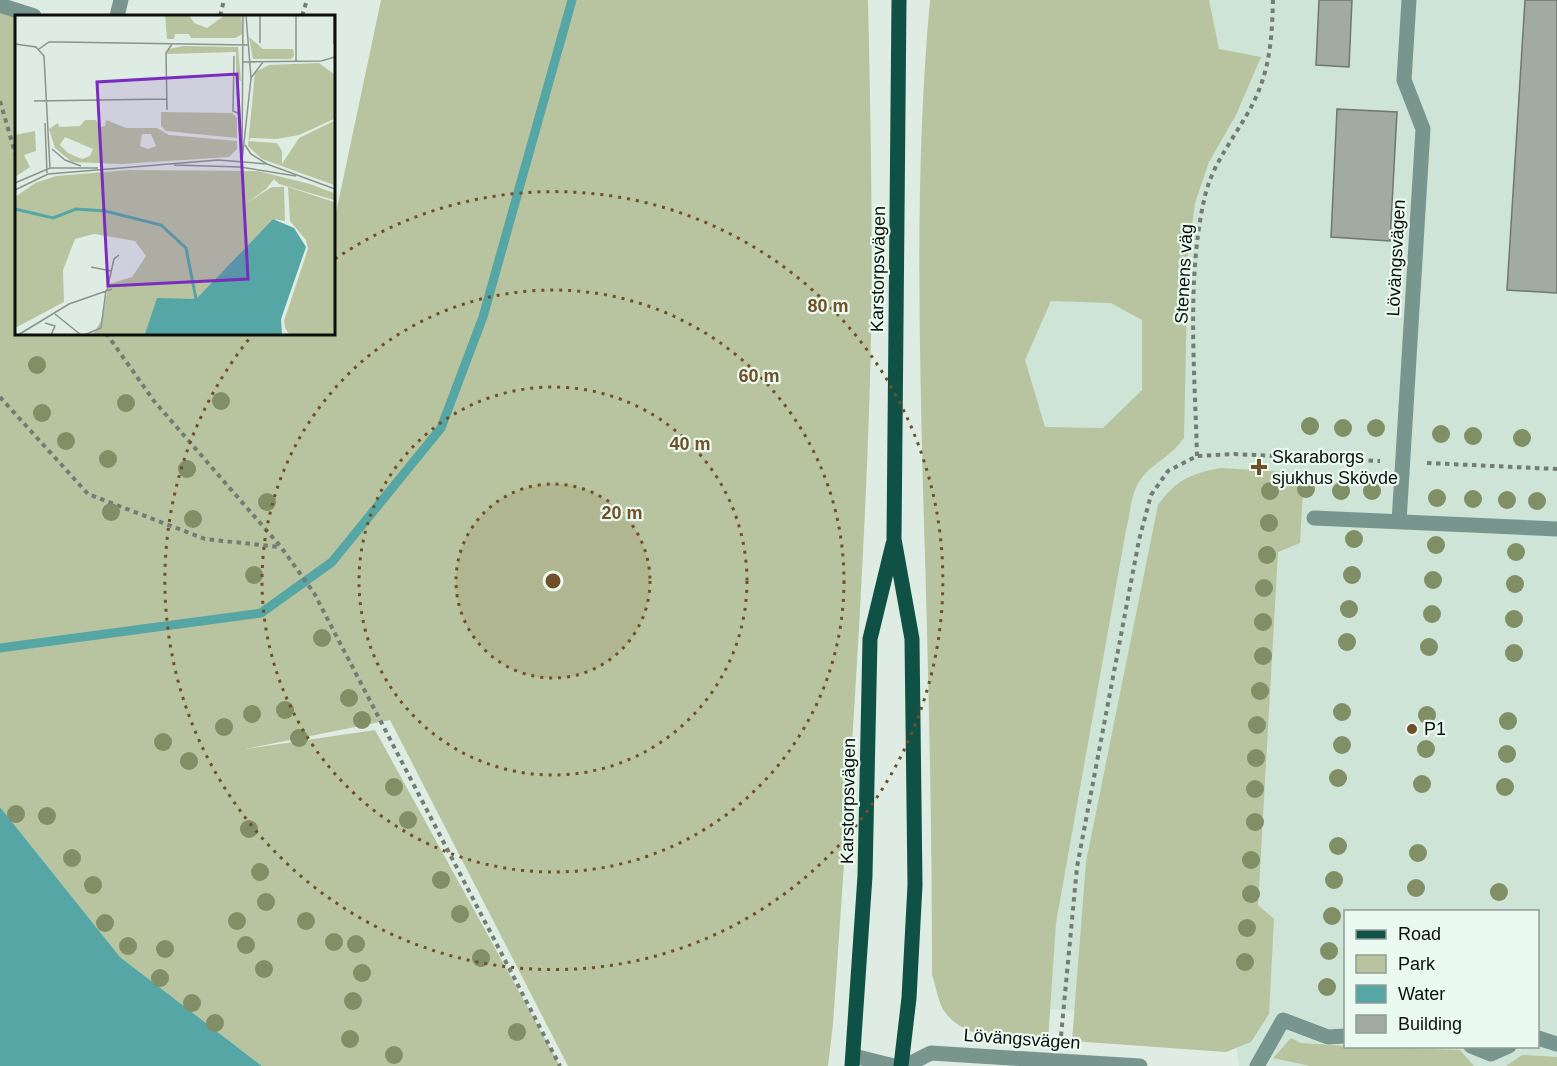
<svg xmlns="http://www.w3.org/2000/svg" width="1557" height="1066" font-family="Helvetica,sans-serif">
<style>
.built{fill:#cee4d7;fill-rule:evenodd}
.green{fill:#b8c49f;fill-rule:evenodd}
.water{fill:#55a6a5}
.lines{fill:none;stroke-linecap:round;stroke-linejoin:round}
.stream{stroke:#55a6a5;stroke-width:9}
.building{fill:#a2aba0;stroke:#6f786d;stroke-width:1.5}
.path{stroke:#737c76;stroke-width:4;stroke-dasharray:4.5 4.5;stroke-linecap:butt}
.minor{stroke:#78968e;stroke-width:15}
.major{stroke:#0f5245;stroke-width:15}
.tree{fill:#808f66}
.ring{fill:none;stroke:#714f27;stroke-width:3;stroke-dasharray:3 6}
.poi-dot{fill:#714f27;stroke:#ebfaf0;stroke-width:2}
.labels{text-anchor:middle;stroke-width:4.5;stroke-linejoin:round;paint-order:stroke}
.street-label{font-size:18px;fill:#0b0f0d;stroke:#ebfaf0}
.poi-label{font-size:18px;fill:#0b0f0d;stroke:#ebfaf0;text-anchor:start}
.inset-river{fill:none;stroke:#55a6a5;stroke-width:3}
.inset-road{fill:none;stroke:#8a948d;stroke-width:1.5}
.view{fill:#7b2cbf;fill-opacity:0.15;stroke:#7b2cbf;stroke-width:3}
.inset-edge{fill:none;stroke:#0b0f0d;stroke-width:3}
.centre{fill:#714f27;stroke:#ebfaf0;stroke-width:3}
.ring-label{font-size:18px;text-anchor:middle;font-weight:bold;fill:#714f27;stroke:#ebfaf0;stroke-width:4.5;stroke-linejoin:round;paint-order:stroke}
</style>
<rect width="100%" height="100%" fill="#deece3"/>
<path class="built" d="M961,0H1557V1066H1239L1234,1025L962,1001ZM1346,912H1538V1046H1346Z"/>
<path class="green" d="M381,0H868C871,137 874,275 869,412C862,616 847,820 833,1024L828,1066H568L390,720L245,749L375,730L560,1066H262L120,957L0,807V7L16,16V333H333V227Z
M930,0H1209L1219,49L1261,57L1236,115L1209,162L1195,203L1188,255L1184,438C1172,456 1152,463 1140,480C1131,492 1130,516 1126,530L1056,923L1048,1041C1013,1039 968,1043 944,1011C938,1002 936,986 932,975C932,814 928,652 923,490C919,326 915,163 930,0ZM1051,301L1111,303L1142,320V390L1103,428L1045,427L1025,360Z
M1220,468L1304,473L1300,543L1278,552L1258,905L1274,919L1269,1014L1251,1042L1226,1052L1072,1041L1086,862L1158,505C1176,480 1190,474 1220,468Z
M1291,1038L1301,1043L1346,1046L1460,1050L1474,1066H1310L1273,1058Z
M1522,1055L1557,1057V1066H1506Z"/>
<path class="water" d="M0,807L120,957L262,1066H0Z"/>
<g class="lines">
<path class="stream" d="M0,648L261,613L332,562L441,428L483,317L572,0"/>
</g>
<path class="building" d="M1319,0H1352L1349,67L1316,65Z
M1525,0H1557V293L1507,290Z
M1337,109L1397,112L1390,241L1331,237Z"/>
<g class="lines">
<path class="path" d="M220,16L224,0
M302,16L307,0
M0,101L16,156
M106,333L154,401L281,547L314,593L560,1066
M0,397L88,494L205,539L280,547
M1197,456C1195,374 1186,276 1205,196C1214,157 1245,126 1259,90C1271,60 1272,32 1273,0
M1427,463L1557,469
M1061,1036L1077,867L1139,540L1151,495L1168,471L1197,456L1234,454L1380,461"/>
<path class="minor" d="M0,5L34,16
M117,16L121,0
M1314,518L1557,529
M1399,522L1423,129L1404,80L1409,0
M1538,1038L1557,1044
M1471,1046L1491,1054L1509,1046
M854,1056L894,1066
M905,1066L931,1053L1140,1066
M1257,1066L1283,1020L1328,1037L1346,1036"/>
<path class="major" d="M899,0L894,539L912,639L915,885L909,998L901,1066
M852,1066L865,876L870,639L893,544"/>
</g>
<g class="tree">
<circle cx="37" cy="365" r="9"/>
<circle cx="221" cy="401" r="9"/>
<circle cx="126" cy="403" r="9"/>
<circle cx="42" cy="413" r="9"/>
<circle cx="1310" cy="426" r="9"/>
<circle cx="1343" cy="428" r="9"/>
<circle cx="1376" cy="428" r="9"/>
<circle cx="1441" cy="434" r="9"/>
<circle cx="1473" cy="436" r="9"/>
<circle cx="1522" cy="438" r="9"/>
<circle cx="66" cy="441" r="9"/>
<circle cx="108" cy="459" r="9"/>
<circle cx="187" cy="469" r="9"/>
<circle cx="1306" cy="489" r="9"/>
<circle cx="1270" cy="491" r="9"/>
<circle cx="1341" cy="491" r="9"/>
<circle cx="1372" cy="491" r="9"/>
<circle cx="1437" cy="498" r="9"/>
<circle cx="1473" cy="499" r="9"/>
<circle cx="1507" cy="500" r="9"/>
<circle cx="1537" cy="501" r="9"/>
<circle cx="267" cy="502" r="9"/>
<circle cx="111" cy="512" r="9"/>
<circle cx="193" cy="519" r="9"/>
<circle cx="1269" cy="523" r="9"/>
<circle cx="1354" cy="539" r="9"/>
<circle cx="1436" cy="545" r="9"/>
<circle cx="1516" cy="552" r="9"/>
<circle cx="1267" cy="555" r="9"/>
<circle cx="254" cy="575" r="9"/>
<circle cx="1352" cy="575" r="9"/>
<circle cx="1433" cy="580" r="9"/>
<circle cx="1515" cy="584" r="9"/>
<circle cx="1264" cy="588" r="9"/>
<circle cx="1349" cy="609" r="9"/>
<circle cx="1432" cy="614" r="9"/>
<circle cx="1514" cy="619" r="9"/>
<circle cx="1263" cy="622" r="9"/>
<circle cx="322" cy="638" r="9"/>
<circle cx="1347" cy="642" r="9"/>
<circle cx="1429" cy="647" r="9"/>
<circle cx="1514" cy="653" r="9"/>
<circle cx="1263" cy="656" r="9"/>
<circle cx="1260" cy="691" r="9"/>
<circle cx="349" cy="698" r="9"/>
<circle cx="285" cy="710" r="9"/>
<circle cx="1342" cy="712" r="9"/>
<circle cx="252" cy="714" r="9"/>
<circle cx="1427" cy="715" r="9"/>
<circle cx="362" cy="720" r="9"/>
<circle cx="1508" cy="721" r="9"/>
<circle cx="1257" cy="725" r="9"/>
<circle cx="224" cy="727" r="9"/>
<circle cx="299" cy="738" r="9"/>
<circle cx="163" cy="742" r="9"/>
<circle cx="1342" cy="745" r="9"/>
<circle cx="1426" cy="749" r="9"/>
<circle cx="1507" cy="754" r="9"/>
<circle cx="1256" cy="758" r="9"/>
<circle cx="189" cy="761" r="9"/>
<circle cx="1338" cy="778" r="9"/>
<circle cx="1422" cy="784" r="9"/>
<circle cx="394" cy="787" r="9"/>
<circle cx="1505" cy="787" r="9"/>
<circle cx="1255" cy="789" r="9"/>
<circle cx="16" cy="814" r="9"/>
<circle cx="47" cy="816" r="9"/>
<circle cx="408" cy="820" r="9"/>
<circle cx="1255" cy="822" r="9"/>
<circle cx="249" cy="829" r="9"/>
<circle cx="1338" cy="846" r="9"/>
<circle cx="1418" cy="853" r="9"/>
<circle cx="72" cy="858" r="9"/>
<circle cx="1251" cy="860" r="9"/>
<circle cx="260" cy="872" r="9"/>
<circle cx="441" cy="880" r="9"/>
<circle cx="1334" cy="880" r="9"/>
<circle cx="93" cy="885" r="9"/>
<circle cx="1416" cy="888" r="9"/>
<circle cx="1499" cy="892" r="9"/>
<circle cx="1251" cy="894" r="9"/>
<circle cx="266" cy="902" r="9"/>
<circle cx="460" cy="914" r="9"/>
<circle cx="1332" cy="916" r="9"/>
<circle cx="237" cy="921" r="9"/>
<circle cx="306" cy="921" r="9"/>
<circle cx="105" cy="923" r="9"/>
<circle cx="1247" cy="928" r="9"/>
<circle cx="334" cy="942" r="9"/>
<circle cx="356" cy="944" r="9"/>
<circle cx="246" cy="945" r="9"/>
<circle cx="128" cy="946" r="9"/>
<circle cx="165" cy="949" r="9"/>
<circle cx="1329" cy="951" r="9"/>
<circle cx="481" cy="958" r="9"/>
<circle cx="1245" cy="962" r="9"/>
<circle cx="264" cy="969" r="9"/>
<circle cx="362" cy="973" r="9"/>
<circle cx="160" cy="978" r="9"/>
<circle cx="1327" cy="987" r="9"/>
<circle cx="353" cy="1001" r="9"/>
<circle cx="192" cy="1003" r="9"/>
<circle cx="215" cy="1023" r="9"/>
<circle cx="517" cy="1032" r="9"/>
<circle cx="350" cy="1039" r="9"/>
<circle cx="394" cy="1055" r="9"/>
</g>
<circle cx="553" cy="581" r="97" fill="#714f27" fill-opacity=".12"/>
<g class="ring">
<circle cx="553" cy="581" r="97"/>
<circle cx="553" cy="581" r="194"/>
<circle cx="553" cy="581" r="291"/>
<path d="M335 259A389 389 0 1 1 253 334"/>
</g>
<g class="poi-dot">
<path d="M1256 458h6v6h6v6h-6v6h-6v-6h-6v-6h6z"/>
<circle cx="1412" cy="729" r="6"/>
</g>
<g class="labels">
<g class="street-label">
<text transform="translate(1396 258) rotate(-87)" y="6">Lövängsvägen</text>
<text transform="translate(878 269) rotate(-89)" y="6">Karstorpsvägen</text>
<text transform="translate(1184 274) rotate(-87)" y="6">Stenens väg</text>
<text transform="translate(848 801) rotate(-89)" y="6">Karstorpsvägen</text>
<text transform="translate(1022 1039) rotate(4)" y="6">Lövängsvägen</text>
</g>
<g class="poi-label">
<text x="1272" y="463">Skaraborgs<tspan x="1272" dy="21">sjukhus Skövde</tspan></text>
<text x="1424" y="735">P1</text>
</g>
</g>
<g transform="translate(15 15)">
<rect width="320" height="320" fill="#deece3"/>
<path d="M150,0H174L179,8L192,13L210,0H226L228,19L220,23H176L174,19H160L159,24H152ZM234,22L248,34H278L279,41L276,44H238ZM169,31L223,32L226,66L221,64V37L152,39L154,34ZM304,48L319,59V104L284,120L262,124L236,123L233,126L262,128L267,136V149L284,123L319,106V170L247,144L233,131L240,57L254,50ZM146,97L217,98L222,103V123L151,116L146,111ZM70,105H81L84,112L90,111L91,105L111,113H142L154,120L222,126V134L214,142L106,149L57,147L40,133L34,114L43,108L44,112L65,111ZM127,119H136L141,131L133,134L125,131ZM50,122L78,134L75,141L67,144L53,138L45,130ZM20,116L21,136L9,140L15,152L0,162V120ZM114,155L243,156L295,169L319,178V185L264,169L259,164L251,174L230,189L257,172H269L270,206L258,204L181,284H154L130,319H78L86,306L94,269L117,262L131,241L120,226L79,219L60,224L48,255L49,287L0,313V182L20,168L41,161ZM273,172L319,187V319H274L270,313L269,306L293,234L291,225L275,206Z" fill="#b8c49f" fill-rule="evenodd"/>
<path d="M258,204L279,213L291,232L266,304L267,319H130L142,283L181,284Z" fill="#55a6a5"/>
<path class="inset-river" d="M0,194L38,203L61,194L90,196L146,210L171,233L181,284"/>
<path class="inset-road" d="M231,0L236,63M245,28V0M0,29L21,32L29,41L35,154M319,29V0M24,34L34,27H45L233,30M219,41L218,96L225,99M281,46V0M228,47L306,46L320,42M19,86L152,84M152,95L151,38L157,29M30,108L32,158M230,130L236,139L252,149M37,134L50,145L66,151M227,146L228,0M227,146L236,63L248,47M159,150L225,152L281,161M0,168L35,153H83M0,175L33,159L203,145L252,149L320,174M76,252L96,256M92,275L99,244L104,240M40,299L66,320M30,308L40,311L36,320M3,320L54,289L97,274M69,320L86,313L91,275"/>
<path class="view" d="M222,59L233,264L93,271L82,67Z"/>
<rect width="320" height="320" class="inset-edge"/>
</g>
<circle cx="553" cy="581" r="9" class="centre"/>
<g class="ring-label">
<text x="828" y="312">80 m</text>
<text x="759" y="382">60 m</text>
<text x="690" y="450">40 m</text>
<text x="622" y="519">20 m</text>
</g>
<rect x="1344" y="910" width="195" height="138" fill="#ebfaf0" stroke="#919c95" stroke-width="1.5"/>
<rect x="1356" y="930" width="30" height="9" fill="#0f5245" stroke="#919c95" stroke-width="1.5"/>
<text x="1398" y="940" font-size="18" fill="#0b0f0d">Road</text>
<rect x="1356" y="955" width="30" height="18" fill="#b8c49f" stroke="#919c95" stroke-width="1.5"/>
<text x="1398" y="970" font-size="18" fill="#0b0f0d">Park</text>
<rect x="1356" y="985" width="30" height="18" fill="#55a6a5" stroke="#919c95" stroke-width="1.5"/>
<text x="1398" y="1000" font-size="18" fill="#0b0f0d">Water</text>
<rect x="1356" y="1015" width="30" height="18" fill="#a2aba0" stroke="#919c95" stroke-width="1.5"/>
<text x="1398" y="1030" font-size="18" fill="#0b0f0d">Building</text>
</svg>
